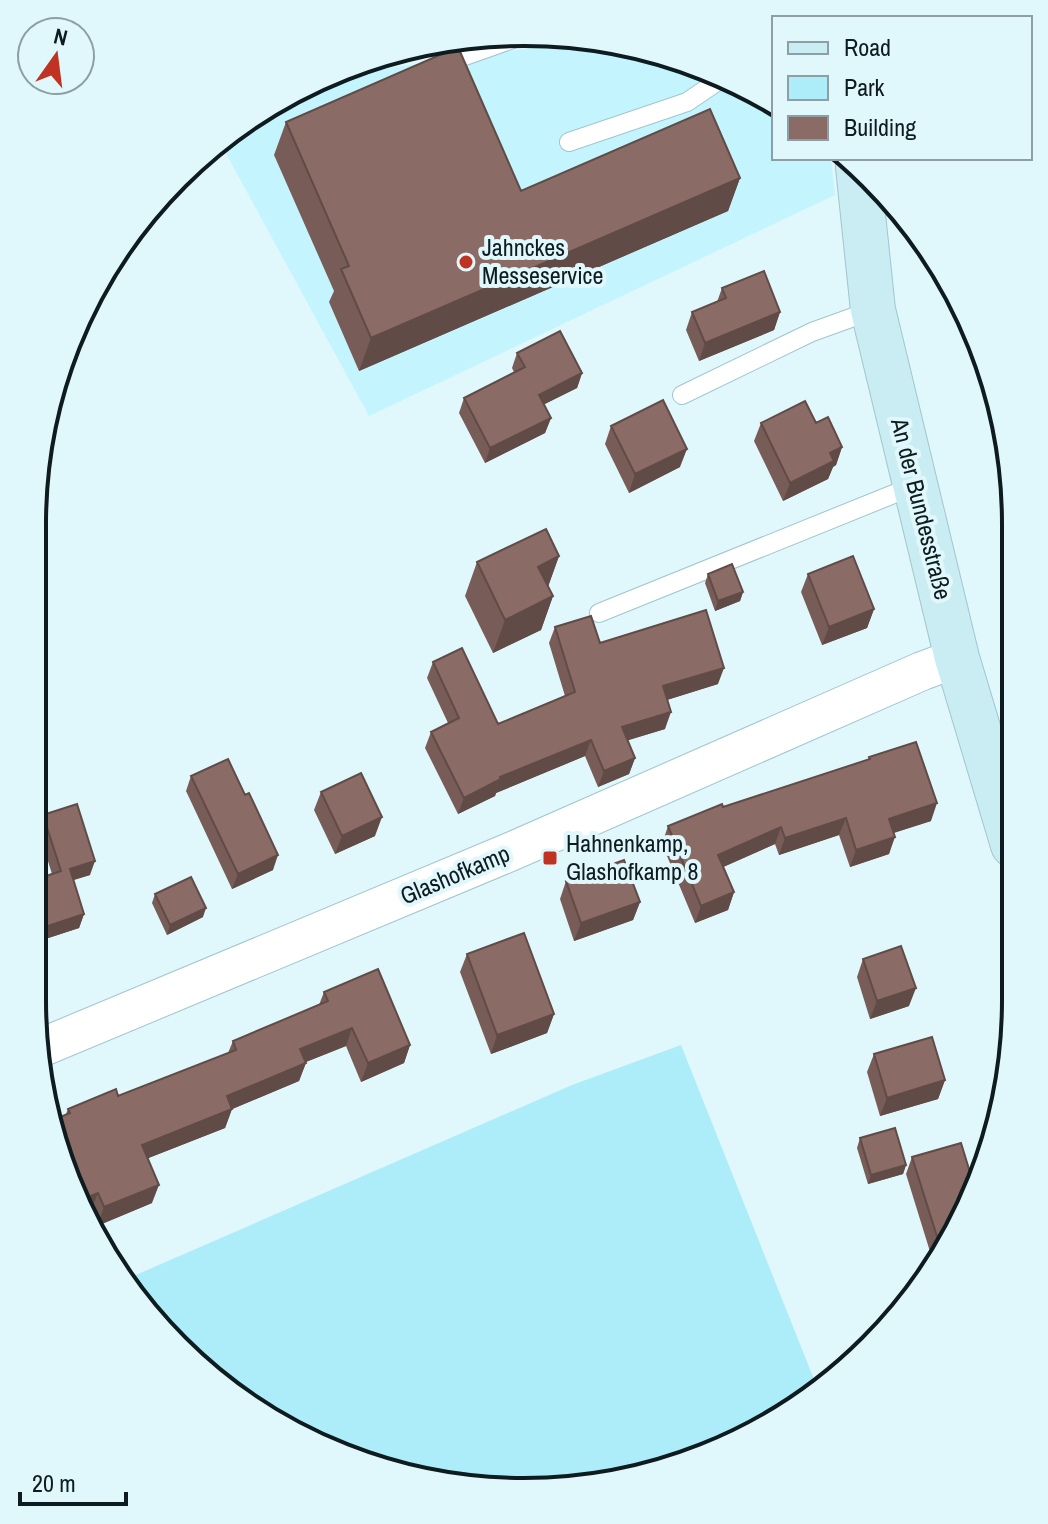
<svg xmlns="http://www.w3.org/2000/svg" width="1048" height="1524" font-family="'Archivo Narrow',sans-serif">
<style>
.built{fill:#c4f5ff}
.green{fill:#acedf9}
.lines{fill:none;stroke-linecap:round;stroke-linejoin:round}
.service-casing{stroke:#a0c6ce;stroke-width:20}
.minor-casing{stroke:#a0c6ce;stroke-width:40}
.secondary-casing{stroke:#a0c6ce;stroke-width:46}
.service{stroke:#fff;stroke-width:18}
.minor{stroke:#fff;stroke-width:38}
.secondary{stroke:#c9edf3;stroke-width:44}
.wall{fill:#785c57}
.shaded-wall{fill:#614b47}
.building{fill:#8b6b65;stroke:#614b47;stroke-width:2}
.poi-dot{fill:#c03323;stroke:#e0f7fc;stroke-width:3}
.labels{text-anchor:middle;stroke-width:8;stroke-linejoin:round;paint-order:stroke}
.poi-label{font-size:24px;fill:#0e1c1f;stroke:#e0f7fc;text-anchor:start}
.street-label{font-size:24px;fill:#0e1c1f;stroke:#e0f7fc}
.rim{fill:none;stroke:#0e1c1f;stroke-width:4}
</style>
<rect width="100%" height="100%" fill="#e0f7fc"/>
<path class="built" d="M575,42L713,70L774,111V158H831L835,195L369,416L222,146L324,77Z"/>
<path class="green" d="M681,1045L817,1387L742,1441L620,1483L460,1488L335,1454L200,1370L122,1281L572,1085Z"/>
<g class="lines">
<g class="service-casing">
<path id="service" d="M442,64L530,33
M569,142L687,102L724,77
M682,395L812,332L873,310
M599,613L916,485"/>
</g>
<g class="minor-casing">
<path id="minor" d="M38,1049L510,852L922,671L957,658"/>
</g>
<g class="secondary-casing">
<path id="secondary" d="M858,167L873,310L957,658L1013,845"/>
</g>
<use href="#service" class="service"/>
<use href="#minor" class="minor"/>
<use href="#secondary" class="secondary"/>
</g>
<path class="wall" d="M286,122L521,191L740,178L728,211L359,371L329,302L334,291L274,155Z
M722,288L780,312L774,330L699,361L686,330L692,312L717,302Z
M517,353L582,373L577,388L544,404L551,418L545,433L485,463L459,413L464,398L514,372L512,368Z
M988,373L1007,428L1008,498L1003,477L994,416L992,417L985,380Z
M761,423H816L842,447L836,465L833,467L828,479L783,501L754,441Z
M611,426L680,467L629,493L605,444Z
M559,556L548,587L553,596L541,630L493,653L465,596L477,562Z
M708,574L743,592L740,601L715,611L705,583Z
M808,574L874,609L867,628L822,645L801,592Z
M555,627L718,684L667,700L665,729L628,740L635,758L629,774L598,787L585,756L496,793L495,796L458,814L425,748L431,732L448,723L427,678L433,662L498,724L565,696L549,643Z
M869,757L931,821L894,833L889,854L850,867L839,835L779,855L775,844L723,867L734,892L728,910L695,923L662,844L668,826L868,760Z
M191,776L273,870L232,889L186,791Z
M321,792L375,836L335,854L314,810Z
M43,815L90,875L73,880L84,914L79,928L33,943L34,880L52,874L38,829Z
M566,881L640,902L633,920L574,941L560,899Z
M155,894L203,917L167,935L152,903Z
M467,954L554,1014L547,1033L491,1054L460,972Z
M863,959L909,1006L870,1019L857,977Z
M324,992L410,1045L404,1063L361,1082L346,1046L306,1062L299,1081L232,1109L225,1128L148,1158L152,1203L97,1226L91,1211L66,1114L68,1109L118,1096L228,1053L233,1041L319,1005Z
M874,1054L945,1080L938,1099L880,1116L867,1072Z
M860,1138L906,1165L903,1174L868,1184L857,1148Z
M912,1157L976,1192L932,1258L906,1174Z
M869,1350L840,1371L839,1366L842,1356Z"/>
<path class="shaded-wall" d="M740,178L728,211L359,371L371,338Z
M780,312L774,330L699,361L705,343Z
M582,373L577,388L533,410L539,395Z
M997,402L999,405L994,416L992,417Z
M551,418L545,433L485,463L490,448Z
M842,447L836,465L833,467L828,479L783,501L790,483L830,453Z
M687,449L680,467L629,493L635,474Z
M559,556L547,589L538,567Z
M743,592L740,601L715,611L718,601Z
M553,596L541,630L493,653L505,620Z
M874,609L867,628L822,645L829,627Z
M724,668L718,684L657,703L663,686Z
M671,712L665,729L616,744L622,727Z
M591,740L585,756L496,793L495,796L458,814L464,798L500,777Z
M635,758L629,774L598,787L604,771Z
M937,803L931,821L883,836L889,819Z
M382,817L375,836L335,854L342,836Z
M846,818L839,835L779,855L785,838Z
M781,827L775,844L712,872L718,855Z
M895,837L889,854L850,867L856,850Z
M278,855L273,870L232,889L238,874Z
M95,861L90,875L64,883L70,869Z
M734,892L728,910L695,923L701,906Z
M640,902L633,920L574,941L581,923Z
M206,908L203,917L167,935L170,925Z
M84,914L79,928L33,943V931Z
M916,988L909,1006L870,1019L877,1001Z
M554,1014L547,1033L491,1054L497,1035Z
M352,1028L346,1046L293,1067L300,1049Z
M410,1045L404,1063L361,1082L368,1063Z
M306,1063L299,1081L230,1110L232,1109L225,1128L136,1163L142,1145L227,1096Z
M945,1080L938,1099L880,1116L887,1098Z
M906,1165L903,1174L868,1184L871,1175Z
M159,1185L152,1203L97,1226L104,1207Z
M98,1193L91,1211L87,1213L81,1200Z"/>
<path class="building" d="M458,47L521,191L710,109L740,178L371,338L341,269L349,266L286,122Z
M764,271L780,312L705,343L692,312L726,298L722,288Z
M560,331L582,373L539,395L551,418L490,448L464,398L525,367L517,353Z
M663,400L687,449L635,474L611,426Z
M805,401L816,423L828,417L842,447L830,453L834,461L790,483L761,423Z
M1001,412L1007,428V456Z
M546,529L559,556L538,567L553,596L505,620L477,562Z
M853,556L874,609L829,627L808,574Z
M732,564L743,592L718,601L708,574Z
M706,610L724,668L663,686L671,712L622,727L635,758L604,771L591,740L500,777L501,779L464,798L431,732L459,718L433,662L462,648L498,724L575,692L555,627L591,616L600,643Z
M916,742L937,803L889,819L895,837L856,850L846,818L785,838L781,827L718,855L734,892L701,906L668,826L722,804L723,807L870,759L869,757Z
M228,759L245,795L249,793L278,855L238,874L191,776Z
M361,773L382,817L342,836L321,792Z
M77,804L95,861L70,869L84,914L33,931L34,880L61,871L43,815Z
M624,860L640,902L581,923L566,881Z
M191,877L206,908L170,925L155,894Z
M524,933L554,1014L497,1035L467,954Z
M901,946L916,988L877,1001L863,959Z
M378,969L410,1045L368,1063L352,1028L300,1049L306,1063L227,1096L232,1109L142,1145L159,1185L104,1207L98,1193L81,1200L49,1128L48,1122L70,1113L68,1109L116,1089L118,1096L236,1050L233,1041L328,1001L324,992Z
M932,1037L945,1080L887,1098L874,1054Z
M895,1128L906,1165L871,1175L860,1138Z
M961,1143L976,1192L940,1246L912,1157Z
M869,1348V1350L846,1367L842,1356Z"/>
<g class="poi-dot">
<circle cx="466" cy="262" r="8"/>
<rect x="542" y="850" width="16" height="16" rx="4"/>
</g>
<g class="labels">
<g class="poi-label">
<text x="482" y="256">Jahnckes<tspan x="482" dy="28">Messeservice</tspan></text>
<text x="566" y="852">Hahnenkamp,<tspan x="566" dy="28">Glashofkamp 8</tspan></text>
</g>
<g class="street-label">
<text transform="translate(921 509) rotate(76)" y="8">An der Bundesstraße</text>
<text transform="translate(455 875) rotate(-23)" y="8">Glashofkamp</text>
</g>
</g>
<path d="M0 0H1048V1524H0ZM524 46H524A478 478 0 0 1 1002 524V1000A478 478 0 0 1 524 1478H524A478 478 0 0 1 46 1000V524A478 478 0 0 1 524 46Z" fill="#e0f7fc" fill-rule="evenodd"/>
<path class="rim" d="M524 46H524A478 478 0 0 1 1002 524V1000A478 478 0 0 1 524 1478H524A478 478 0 0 1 46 1000V524A478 478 0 0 1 524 46Z"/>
<rect x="772" y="16" width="260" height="144" fill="#e0f7fc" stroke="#8c9fa4" stroke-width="2"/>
<rect x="788" y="42" width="40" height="12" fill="#c9edf3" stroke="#8c9fa4" stroke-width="2"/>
<text x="844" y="56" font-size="24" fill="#0e1c1f">Road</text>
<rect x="788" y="76" width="40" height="24" fill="#acedf9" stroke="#8c9fa4" stroke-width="2"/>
<text x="844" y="96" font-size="24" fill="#0e1c1f">Park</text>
<rect x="788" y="116" width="40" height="24" fill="#8b6b65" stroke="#8c9fa4" stroke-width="2"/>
<text x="844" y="136" font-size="24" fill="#0e1c1f">Building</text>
<g transform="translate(56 56) rotate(14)"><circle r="38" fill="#e0f7fc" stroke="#8c9fa4" stroke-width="2"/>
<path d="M0-6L14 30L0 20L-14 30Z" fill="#c03323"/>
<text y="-12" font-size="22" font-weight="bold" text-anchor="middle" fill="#0e1c1f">N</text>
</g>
<path d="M20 1492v12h106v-12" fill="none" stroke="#0e1c1f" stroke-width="4"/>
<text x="32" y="1492" font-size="24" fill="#0e1c1f" stroke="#e0f7fc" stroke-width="6" paint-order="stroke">20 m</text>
</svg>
